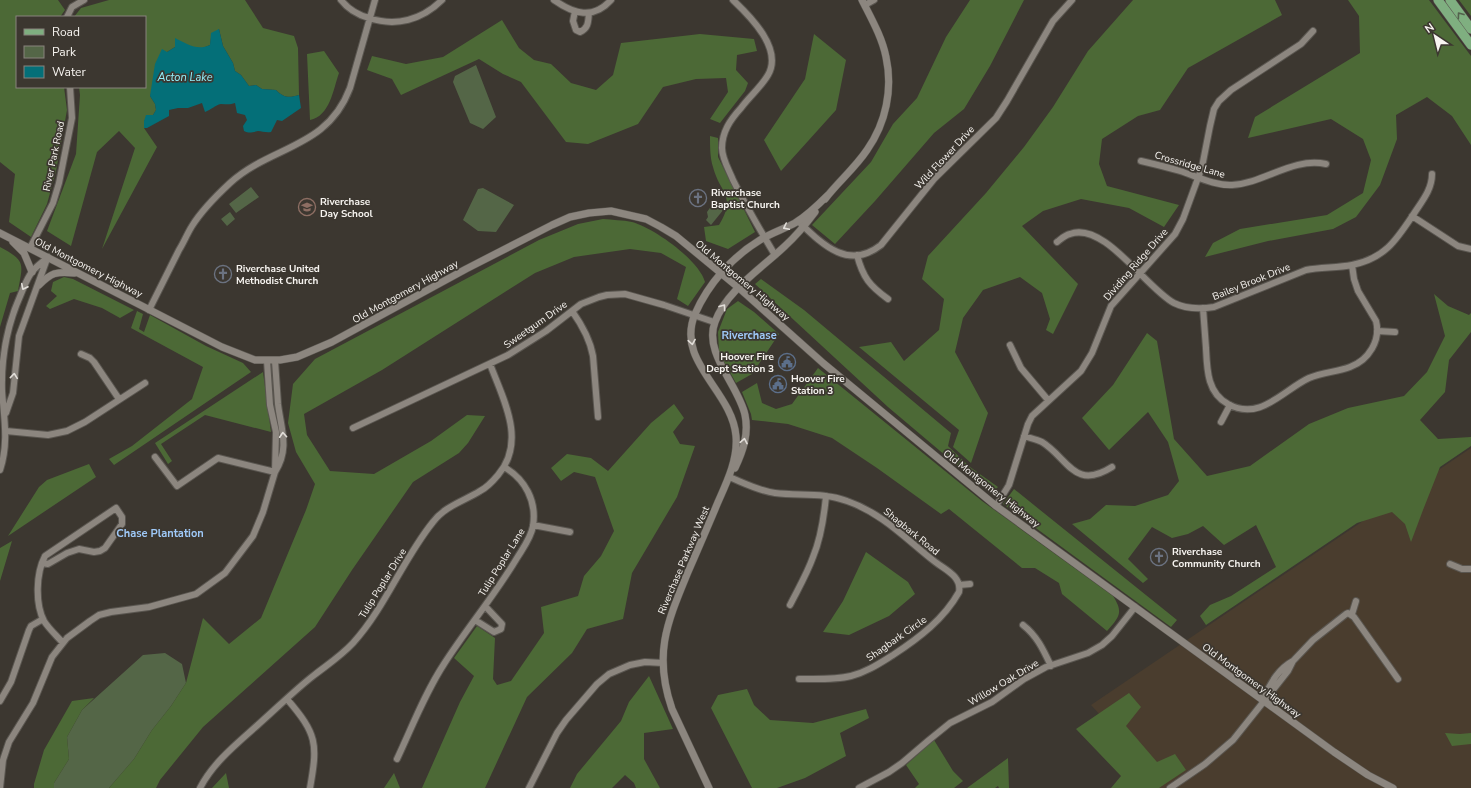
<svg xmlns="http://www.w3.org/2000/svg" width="1471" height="788" font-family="'Nunito Sans',sans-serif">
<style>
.commercial{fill:#4a3d2e}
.green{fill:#546647}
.forest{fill:#4c6936}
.water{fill:#046f78}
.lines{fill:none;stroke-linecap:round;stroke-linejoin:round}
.minor-casing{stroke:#5a5650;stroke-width:8}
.tertiary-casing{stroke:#5a5650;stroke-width:8}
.primary-casing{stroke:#5a5650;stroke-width:10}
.minor{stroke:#8c867f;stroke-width:6}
.tertiary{stroke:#8c867f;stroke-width:7}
.primary{stroke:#7faf80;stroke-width:9}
.oneway{stroke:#53614c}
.oneway2{stroke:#e2ded9}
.labels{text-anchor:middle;stroke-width:3.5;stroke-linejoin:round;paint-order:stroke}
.street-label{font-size:10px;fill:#f7f4f0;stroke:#3c3730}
.poi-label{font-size:10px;font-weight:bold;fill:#f7f4f0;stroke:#3c3730;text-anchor:start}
.water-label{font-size:11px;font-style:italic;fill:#93f1fc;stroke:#3c3730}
.neighbourhood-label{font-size:11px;font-weight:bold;fill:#9fc9f8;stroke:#3c3730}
</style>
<rect width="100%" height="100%" fill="#3c3730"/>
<path class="commercial" d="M1471,448V788H1150L1160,781L1091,705Z"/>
<path class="green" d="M476,65L496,117L483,129L470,123L453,82L455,76Z
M251,187L259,197L236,213L229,204Z
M483,188L514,205L496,232L478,231L463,220L478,189Z
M712,205L716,208L722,205L724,209L711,225L706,220L708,217L707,212Z
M230,212L235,219L227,226L221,219Z
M165,653L182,664L186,683L171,706L152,730L134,759L109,788H54V783L69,759L67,737L82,710L143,655Z"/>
<path class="forest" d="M0,0H58L65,10L60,17H17V87H64L67,110L56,171L47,204L31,237L9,222L15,174L0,162Z
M109,0H245L263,28L294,36L298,48L299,95C289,98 284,98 276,90L262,89L256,85L249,86L241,75L235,71L233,63L223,46L219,29L211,38L210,45L203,48H196L175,44V47L167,52L150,96L155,104L156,110L153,115L144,121V128L157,147L102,249L135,148L119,131L97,152L71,246L47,231L76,154L80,95L79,87H145V17H74L81,8Z
M970,0H1024L990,66L964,109L934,133L875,201L835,244L812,225L871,162L893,124L917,98L946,37Z
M1133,0H1275L1282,15L1188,68L1160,110L1138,116L1102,139L1099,164L1107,186L1179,205L1164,227L1129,208L1081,199L1043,211L1022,226L1078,284L1053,334L1046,330L1050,319L1042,293L1020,277L983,290L963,318L955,352L988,413L971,463L953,447L959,430L859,347L891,342L904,361L939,330L944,299L922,279L928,256L986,193L1024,147L1053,107L1088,51Z
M1348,0H1429L1471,56V145L1452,116L1427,97L1396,115L1397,139L1380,185L1356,217L1333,229L1268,241L1205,257L1213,243L1240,229L1327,215L1363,193L1371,160L1363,139L1331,119L1248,138L1255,117L1360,53L1359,16Z
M1459,0H1471V16Z
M502,20L519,48L534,60L551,64L571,83L596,90L613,75L621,43L700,34L754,39L757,51L737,55L736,70L748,83L745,91L720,123L710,119L728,92L726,78L696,79L663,87L638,124L588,144L566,142L521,82L503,74L479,59L401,95L392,79L367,70L372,56L406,64L443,57Z
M814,34L846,60L836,110L781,171L764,140L805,79Z
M324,51L339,73C333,90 330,116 310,120L307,54Z
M710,136L718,138V157L755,232L728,249L706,241L704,227L719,225C737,195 720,194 713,167C710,158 710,146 710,136Z
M603,219C612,220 623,220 632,222C654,228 699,260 705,282L688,306L677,299L686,267L661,253L630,249L574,257L535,273L382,370L304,414L307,435L330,471L374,474L431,441L467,415L485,416L468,443L459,453L413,482L352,570L315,627L203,727L160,780L156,788H109L134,759L152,730L171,706L186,683L203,618L229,644L261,618L306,510L315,484L296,452L288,423L293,384L315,359L539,240L578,224Z
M0,247C26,261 23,263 18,291L10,293L0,327Z
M64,277L73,279L134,310L120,318L102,308L74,299L50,309L46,306L57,296L51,291L53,282Z
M761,279L804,310L951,433L948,446L970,467L998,487L991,494L888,407L755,284Z
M1434,294L1448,306L1469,315L1471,313V332L1449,360L1445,392L1420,420L1438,439L1471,437V446L1440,467L1423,510L1411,542L1405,524L1392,512L1357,523L1206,625L1200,616L1210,605L1231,596L1276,567L1256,525L1224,545L1203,526L1188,534L1172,538L1152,527L1128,559L1148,579L1143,583L1072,524L1090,519L1106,505L1135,506L1168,495L1179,481L1168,442L1148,412L1109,450L1082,418L1113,385L1147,333L1157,341L1174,439L1207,476L1250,466L1309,424L1348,408L1404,396L1427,372L1445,336Z
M738,301L754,312L779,334L752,374L736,383L719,353L718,332L727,309Z
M137,311L143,314L139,329L144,332L150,315L206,346L243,363L251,372L114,465L109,459L132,446L192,399L203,367L131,328Z
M818,368L982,501L1113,596C1124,613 1119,617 1107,631L1062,594L1059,583L1035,568H1022L949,509L941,514L877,468L832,438L788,424L752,420L751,414L742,392L757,383L762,403L776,409L792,404Z
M263,372L271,432L205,415L161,444L172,461L168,464L155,443Z
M674,404L684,418L673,432L680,444L695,446L677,497L632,573L623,619L587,629L572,653L527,697L485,788H422L460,702L474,676L454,658L477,626L495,638L493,679L497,685L511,681L544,633L541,607L578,596L584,576L601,556L614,531L595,477L574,472L561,481L551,468L567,454L591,458L608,471L651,423Z
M89,464L96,477L8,536L39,487L47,480Z
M1014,489L1177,620L1171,627L1003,504Z
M12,541L0,581V548Z
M866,552L908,582L915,594L889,616L849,635L823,632L843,601Z
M649,676L673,729L644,733V759L660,788H636L634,783L625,775L612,788H570L577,774L621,721L629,702Z
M747,689L754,705L770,720L813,723L866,709L869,718L840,733L846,756L805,778L777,788H752L711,708L718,695Z
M1129,693L1141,707L1126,726L1157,762L1175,754L1186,770L1159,788H1111L1121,776L1076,729Z
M94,698L82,710L67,737L69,759L54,783V788H34V784L44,750L72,701Z
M1445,733L1460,734L1471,733V744L1452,746Z
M934,740L953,771L963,781L954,788H915L919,784L906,765Z
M1008,758L1009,788H999L998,786L995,788H967Z
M226,773L229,788H212Z
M394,773L400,788H384Z"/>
<path class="water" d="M219,29L223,46L233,63L235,71L241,75L249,86L256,85L262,89L276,90C284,98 289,98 299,95L301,108L282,121L277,120L271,132C266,133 262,131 258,131C252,132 250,134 244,131L243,126L247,120L245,115L237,113L235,103C230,105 226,104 221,104C215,105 211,110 205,112L202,103L188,108H178L169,110V116L147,128H144V121L146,115H153L156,110L155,104L150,96L155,64L162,49L167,52L175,47V38C187,44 197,51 210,45L211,33Z"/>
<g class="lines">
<g class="minor-casing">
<path id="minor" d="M341,0C348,9 358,15 369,18C396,27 422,20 442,0
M554,0C574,14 593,20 611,0
M733,0C751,17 783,49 768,75C761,87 749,97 741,108C730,120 722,132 722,148C722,159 729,170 733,180C746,206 760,230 775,255
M865,5L874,0
M575,11L573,21L576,30L580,32C589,28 588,21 589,13
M67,17L72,7L84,0
M1141,161C1154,164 1167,167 1180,171C1196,176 1215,186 1232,185C1265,183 1292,157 1326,164
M1412,216L1458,246L1471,249
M798,221C822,244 848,271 881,245L934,179L996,118L1007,101L1053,21L1072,0
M1057,242C1061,239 1065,235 1070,234C1104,221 1146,288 1174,303C1186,309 1201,309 1214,307L1306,270C1321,267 1337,268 1352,265C1386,258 1397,239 1415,212C1423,200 1432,189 1432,174
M30,248L53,203L59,183L72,118L70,87
M857,255C863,278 870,286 888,299
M1203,308C1204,322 1205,335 1206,348C1207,369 1207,393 1228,404C1260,422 1283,390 1309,378C1323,372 1337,372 1350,367C1369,360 1381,340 1376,321L1358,291L1354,279L1352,265
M149,310C159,290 169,270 179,250C184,242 187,234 192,226C202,210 216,196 230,183C272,145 327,149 350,88L375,0
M572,311C582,325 590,339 593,356L598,417
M1377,331L1395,332
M1010,345L1021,368L1048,400
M81,354L90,358L94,362L119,399
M6,413L13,393L19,336L47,259
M1221,422L1230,405
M353,428L508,355L546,331L581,304L599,297L607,295L625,294L664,305L714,322
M6,431L48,435L67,431L85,422L145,383
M1024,436C1030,438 1036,439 1042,442C1068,458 1074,491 1112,467
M155,457L177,486L218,458L275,472
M0,470C9,443 4,418 2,391C1,357 7,325 21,294C24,287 27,278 32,272C36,266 43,262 48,257
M275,472C290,449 281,429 278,404C277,390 276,375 275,361
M729,477C744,483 759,491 775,493C799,496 824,492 847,501C882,513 906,539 934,561C944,569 962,576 959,592C944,619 919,638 893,655C880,663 867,672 851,676C835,680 816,679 799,679
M996,506L1009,485L1028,424L1032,416L1081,371L1092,353L1111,306L1175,234L1183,219L1202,167L1210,126L1214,109L1219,101L1231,90L1301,44L1313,31
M533,525L570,532
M42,563L48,564L67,553L79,549L94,552L100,551L105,548L122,524V517L116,508L45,556C36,573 35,604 44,621C49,629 57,636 63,643
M1450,564L1462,569H1471
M959,585L970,584
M790,605C798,589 807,574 813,557C821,538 824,517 826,496
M1352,614L1356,601
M475,620L494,632L501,629L502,624L485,606
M1023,625C1037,636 1043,649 1051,666
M1265,697C1270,682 1280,668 1293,661
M287,699C317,734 318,743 310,788
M0,701L11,682L29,630L31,626L43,619
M397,759C412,727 425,693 444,664C467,628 495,595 517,558C523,548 531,538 533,526C537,501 525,479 504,467
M0,788L3,760L9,742L33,703L52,657L67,638L90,621L99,615L111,612L149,607L196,594L225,573L253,536L263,512L275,472L276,432L270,405L267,361
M200,788C214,761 239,742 261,722C278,707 295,690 313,676C327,665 341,656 353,643C385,608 403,559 433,522C445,506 464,501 480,491C488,487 493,481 498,475C527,441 503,399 490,364
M529,788L557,733L566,720L597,684L609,674L630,665L645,662L663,663
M859,788L889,772L902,763L929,740L950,723L992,702L1024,679L1046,667L1088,653L1102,645L1112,636L1135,607
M1170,788L1205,764L1233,740L1288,671L1293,661L1313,640L1346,614L1348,613L1354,617L1398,679"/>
</g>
<g class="tertiary-casing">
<path id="tertiary" d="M825,199C838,182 855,168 867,150C886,123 893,89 886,57C882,37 871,18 862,0
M0,233L222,347L255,360H280L297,357L332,342L466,269L552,225L570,217L589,213L611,211L646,219L661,227L676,236L739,288L823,363L996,506L1334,752L1368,775L1393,788
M13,242L24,253L32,272
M39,285C51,273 56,271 74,273
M735,468C743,451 749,434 745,415C739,386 703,353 715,322C726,291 762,268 785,246C796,236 806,224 815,212
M709,788L672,709C653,654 667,623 688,572C698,549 708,526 718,502C727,482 738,459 736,436C732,390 675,362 695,314C708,284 732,257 760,240C771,233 784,229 795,223C808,215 818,205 828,195"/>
</g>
<g class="primary-casing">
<path id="primary" d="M1438,0L1471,45
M1450,0L1471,29"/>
</g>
<use href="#minor" class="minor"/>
<use href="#tertiary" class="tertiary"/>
<use href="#primary" class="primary"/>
</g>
<defs><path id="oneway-chevron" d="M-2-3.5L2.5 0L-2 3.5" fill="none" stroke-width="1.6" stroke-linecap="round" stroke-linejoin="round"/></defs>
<use class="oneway" href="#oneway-chevron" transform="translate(1460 15) rotate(-126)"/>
<g class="oneway2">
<use href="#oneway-chevron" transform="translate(786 227) rotate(154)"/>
<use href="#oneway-chevron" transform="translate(24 287) rotate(116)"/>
<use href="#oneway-chevron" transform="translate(723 307) rotate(-54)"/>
<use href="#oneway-chevron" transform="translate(692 342) rotate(81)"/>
<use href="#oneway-chevron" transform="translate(14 376) rotate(-84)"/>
<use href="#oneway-chevron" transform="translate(283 435) rotate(-94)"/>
<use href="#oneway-chevron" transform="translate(744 441) rotate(-79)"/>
</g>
<defs>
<g id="church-ring" transform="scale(0.9)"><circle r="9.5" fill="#3c3730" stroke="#6b7280" stroke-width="1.5"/><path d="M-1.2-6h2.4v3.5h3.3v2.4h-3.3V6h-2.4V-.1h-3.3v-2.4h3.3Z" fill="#6b7280"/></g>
<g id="school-ring" transform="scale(0.9)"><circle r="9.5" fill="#3c3730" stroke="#8d6e63" stroke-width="1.5"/><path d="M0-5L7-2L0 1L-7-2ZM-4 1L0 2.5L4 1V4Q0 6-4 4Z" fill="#8d6e63"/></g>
<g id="civic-ring" transform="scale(0.9)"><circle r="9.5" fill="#3c3730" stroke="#5c6f8a" stroke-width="1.5"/><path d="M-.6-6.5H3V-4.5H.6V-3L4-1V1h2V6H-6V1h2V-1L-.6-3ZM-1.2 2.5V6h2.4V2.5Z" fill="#5c6f8a"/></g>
</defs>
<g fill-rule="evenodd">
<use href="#church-ring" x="698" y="198"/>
<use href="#school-ring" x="307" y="207"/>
<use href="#church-ring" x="223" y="274"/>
<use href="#civic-ring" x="787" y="362"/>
<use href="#civic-ring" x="778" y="384"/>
<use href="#church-ring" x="1159" y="557"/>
</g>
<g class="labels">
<g class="street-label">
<text transform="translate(53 156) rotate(-78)" y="4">River Park Road</text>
<text transform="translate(944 157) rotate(-47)" y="4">Wild Flower Drive</text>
<text transform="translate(1190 164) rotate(16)" y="4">Crossridge Lane</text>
<text transform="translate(1135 264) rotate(-49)" y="4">Dividing Ridge Drive</text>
<text transform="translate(89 267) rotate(27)" y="4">Old Montgomery Highway</text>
<text transform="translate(743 280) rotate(40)" y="4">Old Montgomery Highway</text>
<text transform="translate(1251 281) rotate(-22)" y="4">Bailey Brook Drive</text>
<text transform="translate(405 291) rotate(-29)" y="4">Old Montgomery Highway</text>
<text transform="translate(535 324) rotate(-35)" y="4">Sweetgum Drive</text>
<text transform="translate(992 488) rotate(38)" y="4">Old Montgomery Highway</text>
<text transform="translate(912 531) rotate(39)" y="4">Shagbark Road</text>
<text transform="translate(683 560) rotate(-67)" y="4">Riverchase Parkway West</text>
<text transform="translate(501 562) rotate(-58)" y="4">Tulip Poplar Lane</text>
<text transform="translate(382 583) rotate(-58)" y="4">Tulip Poplar Drive</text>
<text transform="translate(896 638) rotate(-35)" y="4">Shagbark Circle</text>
<text transform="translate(1252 680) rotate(36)" y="4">Old Montgomery Highway</text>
<text transform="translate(1003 682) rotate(-31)" y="4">Willow Oak Drive</text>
</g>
<g class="poi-label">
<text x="711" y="196">Riverchase<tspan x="711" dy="12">Baptist Church</tspan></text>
<text x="320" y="205">Riverchase<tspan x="320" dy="12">Day School</tspan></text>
<text x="236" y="272">Riverchase United<tspan x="236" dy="12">Methodist Church</tspan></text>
<text x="774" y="360" text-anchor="end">Hoover Fire<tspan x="774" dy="12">Dept Station 3</tspan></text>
<text x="791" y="382">Hoover Fire<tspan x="791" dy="12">Station 3</tspan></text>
<text x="1172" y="555">Riverchase<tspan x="1172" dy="12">Community Church</tspan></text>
</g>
<g class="water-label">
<text x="185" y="81">Acton Lake</text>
</g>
<g class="neighbourhood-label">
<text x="749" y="339">Riverchase</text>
<text x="160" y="537">Chase Plantation</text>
</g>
</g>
<rect x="16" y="16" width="130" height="72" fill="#3c3730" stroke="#87837d"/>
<rect x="24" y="29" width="20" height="6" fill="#7faf80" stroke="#87837d"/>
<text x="52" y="36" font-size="12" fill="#f7f4f0">Road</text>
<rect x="24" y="46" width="20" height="12" fill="#546647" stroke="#87837d"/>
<text x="52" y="56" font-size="12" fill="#f7f4f0">Park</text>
<rect x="24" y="66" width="20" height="12" fill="#046f78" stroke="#87837d"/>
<text x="52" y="76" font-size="12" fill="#f7f4f0">Water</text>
<g transform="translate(1435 36) rotate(325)" stroke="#3c3730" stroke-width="3" paint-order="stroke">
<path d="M0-3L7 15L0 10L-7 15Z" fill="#f7f4f0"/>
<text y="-6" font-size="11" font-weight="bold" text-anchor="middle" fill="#f7f4f0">N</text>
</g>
</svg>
